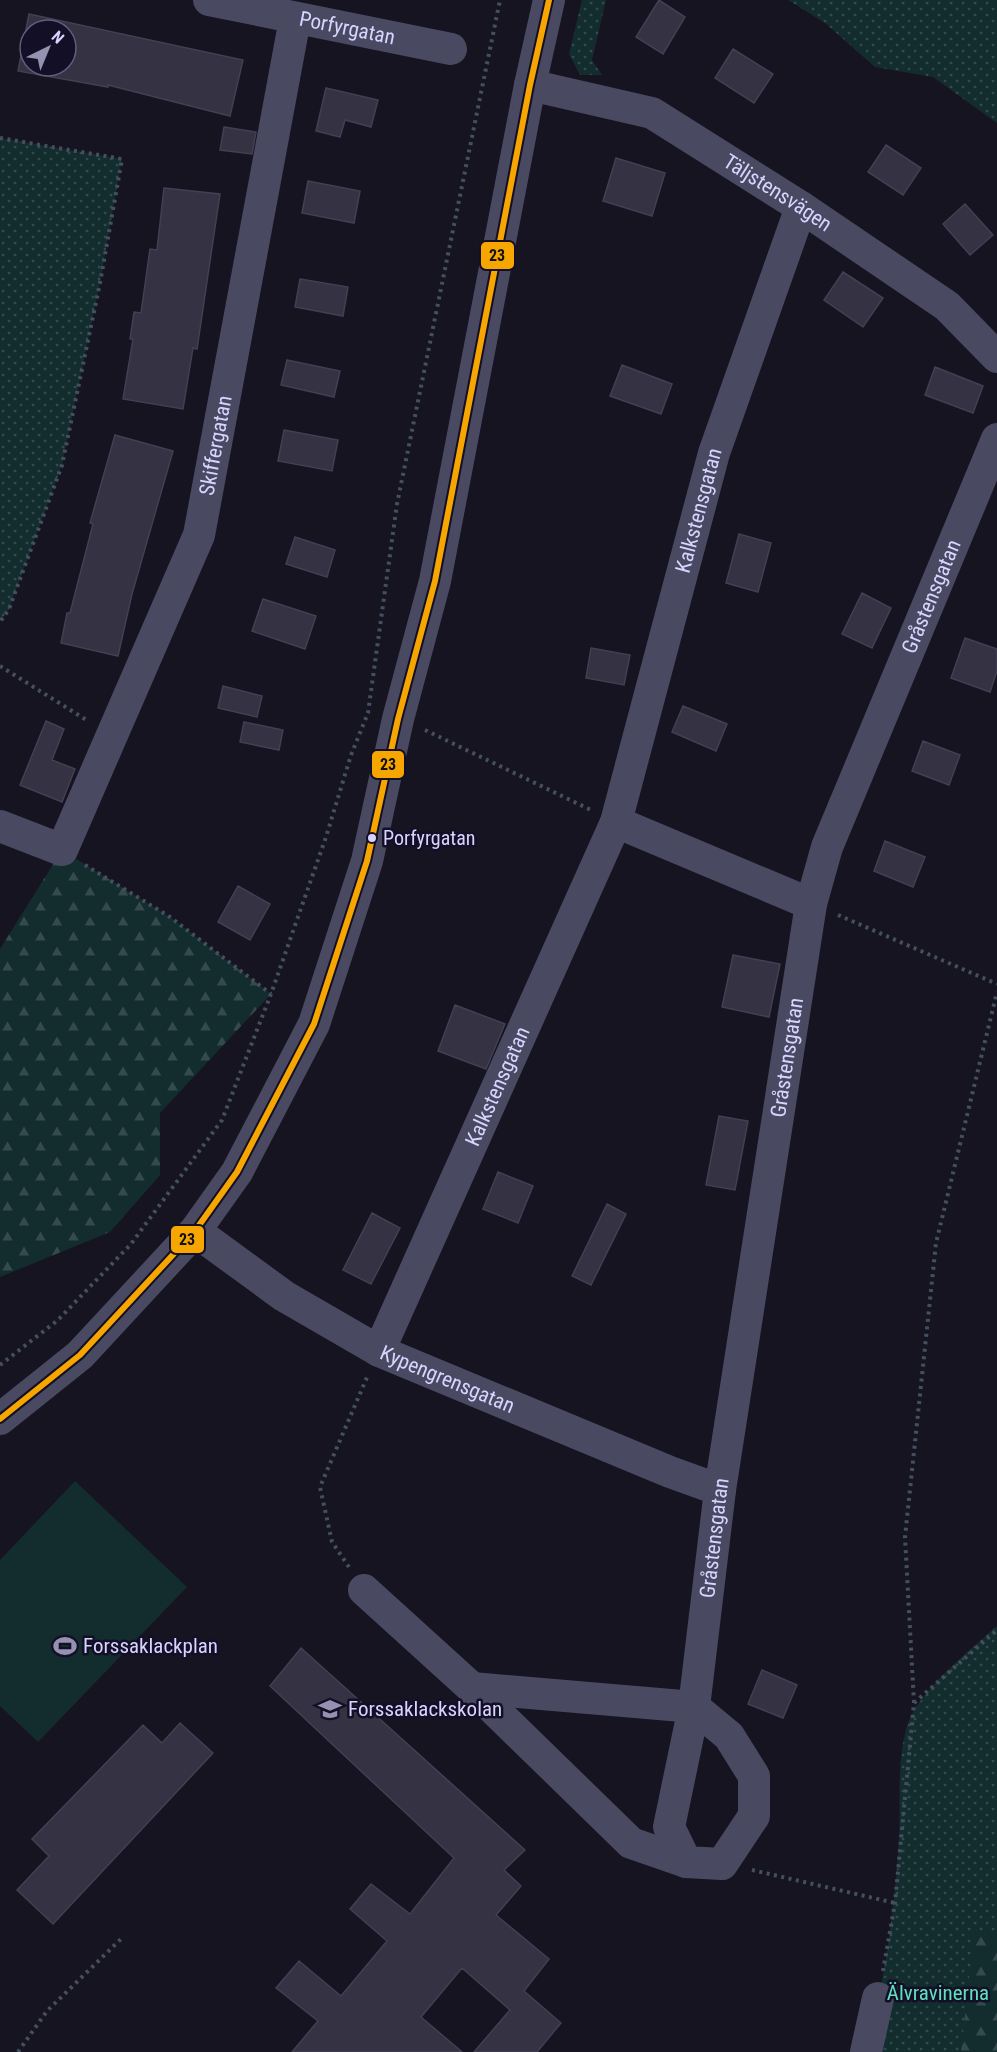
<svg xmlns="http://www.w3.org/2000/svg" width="997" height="2052" font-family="'Roboto Condensed',sans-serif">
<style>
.grass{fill:url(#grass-dots)}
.forest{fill:url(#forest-firs)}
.pitch{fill:#132c2d}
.building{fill:#343243;stroke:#433f54;stroke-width:1.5;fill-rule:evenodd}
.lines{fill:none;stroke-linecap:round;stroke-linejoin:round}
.path{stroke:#44505f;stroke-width:4;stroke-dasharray:3 4.5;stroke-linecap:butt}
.minor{stroke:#4a4962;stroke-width:32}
.bus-1-casing{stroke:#130f26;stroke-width:10}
.bus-1{stroke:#f7a600;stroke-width:6}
.bus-dot{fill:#d9d4ff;stroke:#130f26;stroke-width:2}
.labels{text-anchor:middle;stroke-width:5;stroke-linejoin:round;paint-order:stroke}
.bus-label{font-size:20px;fill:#d9d4ff;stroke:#130f26;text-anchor:start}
.street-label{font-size:21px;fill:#d9d4ff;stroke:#130f26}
.poi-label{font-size:21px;fill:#d9d4ff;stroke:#130f26;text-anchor:start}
.park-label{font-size:21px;fill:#5fe0c0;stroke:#130f26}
.line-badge{stroke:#130f26;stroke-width:2}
.pale-badge-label{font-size:16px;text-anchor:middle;font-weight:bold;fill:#111}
</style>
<defs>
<pattern id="grass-dots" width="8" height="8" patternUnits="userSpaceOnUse" patternTransform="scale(1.5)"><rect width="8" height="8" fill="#132c2d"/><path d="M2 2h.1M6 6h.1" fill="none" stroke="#354a4c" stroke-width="1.8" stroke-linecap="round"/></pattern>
<pattern id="forest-firs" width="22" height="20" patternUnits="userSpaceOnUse" patternTransform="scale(1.5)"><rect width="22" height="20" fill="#132c2d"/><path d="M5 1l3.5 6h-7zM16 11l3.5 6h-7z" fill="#354a4c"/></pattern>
</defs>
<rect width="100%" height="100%" fill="#161421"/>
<path class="grass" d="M582,0H606L592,60L602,75H580L569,54Z
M788,0H997V123L933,77L875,67L825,23Z
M0,138L122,159L100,283L62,465L9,609L0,622Z
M997,1626V2052H868C883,1983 895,1911 899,1840C901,1802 896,1760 908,1723C919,1691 972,1648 997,1626Z"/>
<path class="forest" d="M62,850L170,917L271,994L160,1113V1175L110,1232L0,1277V949Z
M974,1932L997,1933V2052H961Z"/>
<path class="pitch" d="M75,1481L187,1587L38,1742L0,1706V1560Z"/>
<path class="building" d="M659,0L685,17L663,54L636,37Z
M29,14L243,60L230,116L108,85V87L18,71ZM30,30H66V66H30Z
M733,49L773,74L754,103L715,78Z
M326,88L378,100L371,127L345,120L340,137L316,131Z
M224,127L256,132L252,154L220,150Z
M886,145L921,168L903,195L868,172Z
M616,158L665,173L652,216L603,201Z
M308,181L360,191L354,223L302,213Z
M164,188L220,194L197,349L193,348L183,409L123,399L133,339H130L134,312L141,313L150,249L157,250Z
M965,204L993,235L970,255L943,224Z
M843,272L883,298L863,327L824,300Z
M300,279L348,287L343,316L295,307Z
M287,360L340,371L334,397L281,385Z
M622,365L672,384L661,414L610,396Z
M935,367L983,386L973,413L925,395Z
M284,430L338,440L332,471L278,461Z
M115,435L173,451L132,594L118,656L61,643L67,613H70L93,524L90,523Z
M739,534L771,543L758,592L726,583Z
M295,537L335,550L327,577L286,564Z
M862,593L891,608L872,648L842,634Z
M263,599L316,616L305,649L252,631Z
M965,638L997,649V671L990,692L951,678Z
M591,648L630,655L624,685L586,678Z
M223,686L262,696L257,717L218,708Z
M683,706L727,724L716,751L672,732Z
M46,721L64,729L52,760L75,769L62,802L20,785Z
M244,722L283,730L279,750L240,742Z
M923,741L960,755L949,785L912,771Z
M885,841L925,857L913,887L874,871Z
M238,886L270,904L250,940L218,922Z
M733,955L780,964L769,1017L722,1007Z
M455,1005L505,1024L486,1069L438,1051Z
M719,1116L748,1121L735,1190L706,1185Z
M498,1172L533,1186L518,1223L483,1209Z
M607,1204L626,1214L591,1285L572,1276Z
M372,1213L400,1228L371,1284L343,1270Z
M301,1648L525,1850L504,1870L521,1886L496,1915L549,1959L524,1991L561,2023L537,2052H474L510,2010L462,1968L421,2017L462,2052H292L318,2021L276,1988L299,1961L341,1996L387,1941L350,1909L371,1884L410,1914L454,1858L270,1686Z
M762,1670L797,1685L783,1718L748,1704Z
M180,1723L213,1753L53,1924L17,1890L49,1856L32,1839L143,1725L162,1743Z"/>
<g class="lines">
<path class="path" d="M0,138L122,159L100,283L62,465L9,609L0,622
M0,666L88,721
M425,730L591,810
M85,865L170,917L271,994
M838,915L997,984
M0,1365L58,1320L131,1244L222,1120L271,994L326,837L351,755L368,713L397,504L500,0
M349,1567L332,1542L320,1487L368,1375
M914,1703L997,1630
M752,1870L895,1903
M883,1971L895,1903L914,1703L905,1537L936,1243L997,992
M18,2052L47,2011L122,1938"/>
<g class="minor">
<path id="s1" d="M209,0L451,49"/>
<path id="s2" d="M530,85L652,113L801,207L947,306L997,357"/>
<path d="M616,822L811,904"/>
<path id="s3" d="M0,826L62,850L199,535L295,19"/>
<path id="s4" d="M195,1231L284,1296L379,1351L670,1472L720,1490"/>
<path id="s5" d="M379,1351L616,822L714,453L801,207"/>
<path d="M0,1419L80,1355L195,1231L237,1172L314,1024L367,861L398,719L435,581L530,85L549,0"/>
<path d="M364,1590L472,1688L631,1843L686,1862"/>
<path d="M472,1688L694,1707"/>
<path id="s6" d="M694,1707L729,1736L754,1776V1816L722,1864L686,1862L669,1827L694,1707L720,1490L811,904L827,847L997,439"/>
<path d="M866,2052L878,1998"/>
</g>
<g class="bus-1-casing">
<path id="bus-1" d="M0,1419L80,1355L195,1231L237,1172L314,1024L367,861L398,719L435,581L530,85L549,0"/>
</g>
<use href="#bus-1" class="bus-1"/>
</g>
<defs>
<g id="stadium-bare" transform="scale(1.8)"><path d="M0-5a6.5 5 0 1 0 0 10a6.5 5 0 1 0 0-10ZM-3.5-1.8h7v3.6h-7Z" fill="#9591b1" stroke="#130f26" stroke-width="2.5" paint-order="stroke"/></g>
<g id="school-bare" transform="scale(1.8)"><path d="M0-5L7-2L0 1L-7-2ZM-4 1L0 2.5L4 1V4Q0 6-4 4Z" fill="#9591b1" stroke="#130f26" stroke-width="2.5" paint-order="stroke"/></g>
</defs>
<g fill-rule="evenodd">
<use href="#stadium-bare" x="65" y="1646"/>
<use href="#school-bare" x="330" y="1709"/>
</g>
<circle class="bus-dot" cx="372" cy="838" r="5"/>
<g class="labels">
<g class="bus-label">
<text x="383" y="845">Porfyrgatan</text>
</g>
<g class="street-label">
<text dy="7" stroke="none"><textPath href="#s1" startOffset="141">Porfyrgatan</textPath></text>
<text dy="7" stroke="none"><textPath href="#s2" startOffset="274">Täljstensvägen</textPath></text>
<text dy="7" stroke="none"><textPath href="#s3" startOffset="501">Skiffergatan</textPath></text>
<text dy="7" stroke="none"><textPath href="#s5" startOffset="902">Kalkstensgatan</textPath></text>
<text dy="7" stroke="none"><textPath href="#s6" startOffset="1530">Gråstensgatan</textPath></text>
<text dy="7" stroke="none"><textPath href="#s6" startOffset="1044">Gråstensgatan</textPath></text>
<text dy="7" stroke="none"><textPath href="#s5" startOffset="290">Kalkstensgatan</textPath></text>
<text dy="7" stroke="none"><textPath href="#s4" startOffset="294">Kypengrensgatan</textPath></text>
<text dy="7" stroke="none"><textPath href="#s6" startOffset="558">Gråstensgatan</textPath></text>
</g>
<g class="poi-label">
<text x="83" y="1653">Forssaklackplan</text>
<text x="348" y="1716">Forssaklackskolan</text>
</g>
<g class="park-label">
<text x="938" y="2000">Älvravinerna</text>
</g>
</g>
<g class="line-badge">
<rect x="480" y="241" width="35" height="29" rx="6" fill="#f7a600"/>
<rect x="371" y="750" width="34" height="29" rx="6" fill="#f7a600"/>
<rect x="170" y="1225" width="35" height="29" rx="6" fill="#f7a600"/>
</g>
<g class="pale-badge-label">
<text x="497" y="261">23</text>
<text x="388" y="770">23</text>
<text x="187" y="1245">23</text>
</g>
<g transform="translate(48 48) rotate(43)"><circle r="28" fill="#130f26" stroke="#625e7d" stroke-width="1.5"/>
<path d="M0-4.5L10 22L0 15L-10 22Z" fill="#9591b1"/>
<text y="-9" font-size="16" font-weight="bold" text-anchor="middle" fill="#d9d4ff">N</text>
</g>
</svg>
